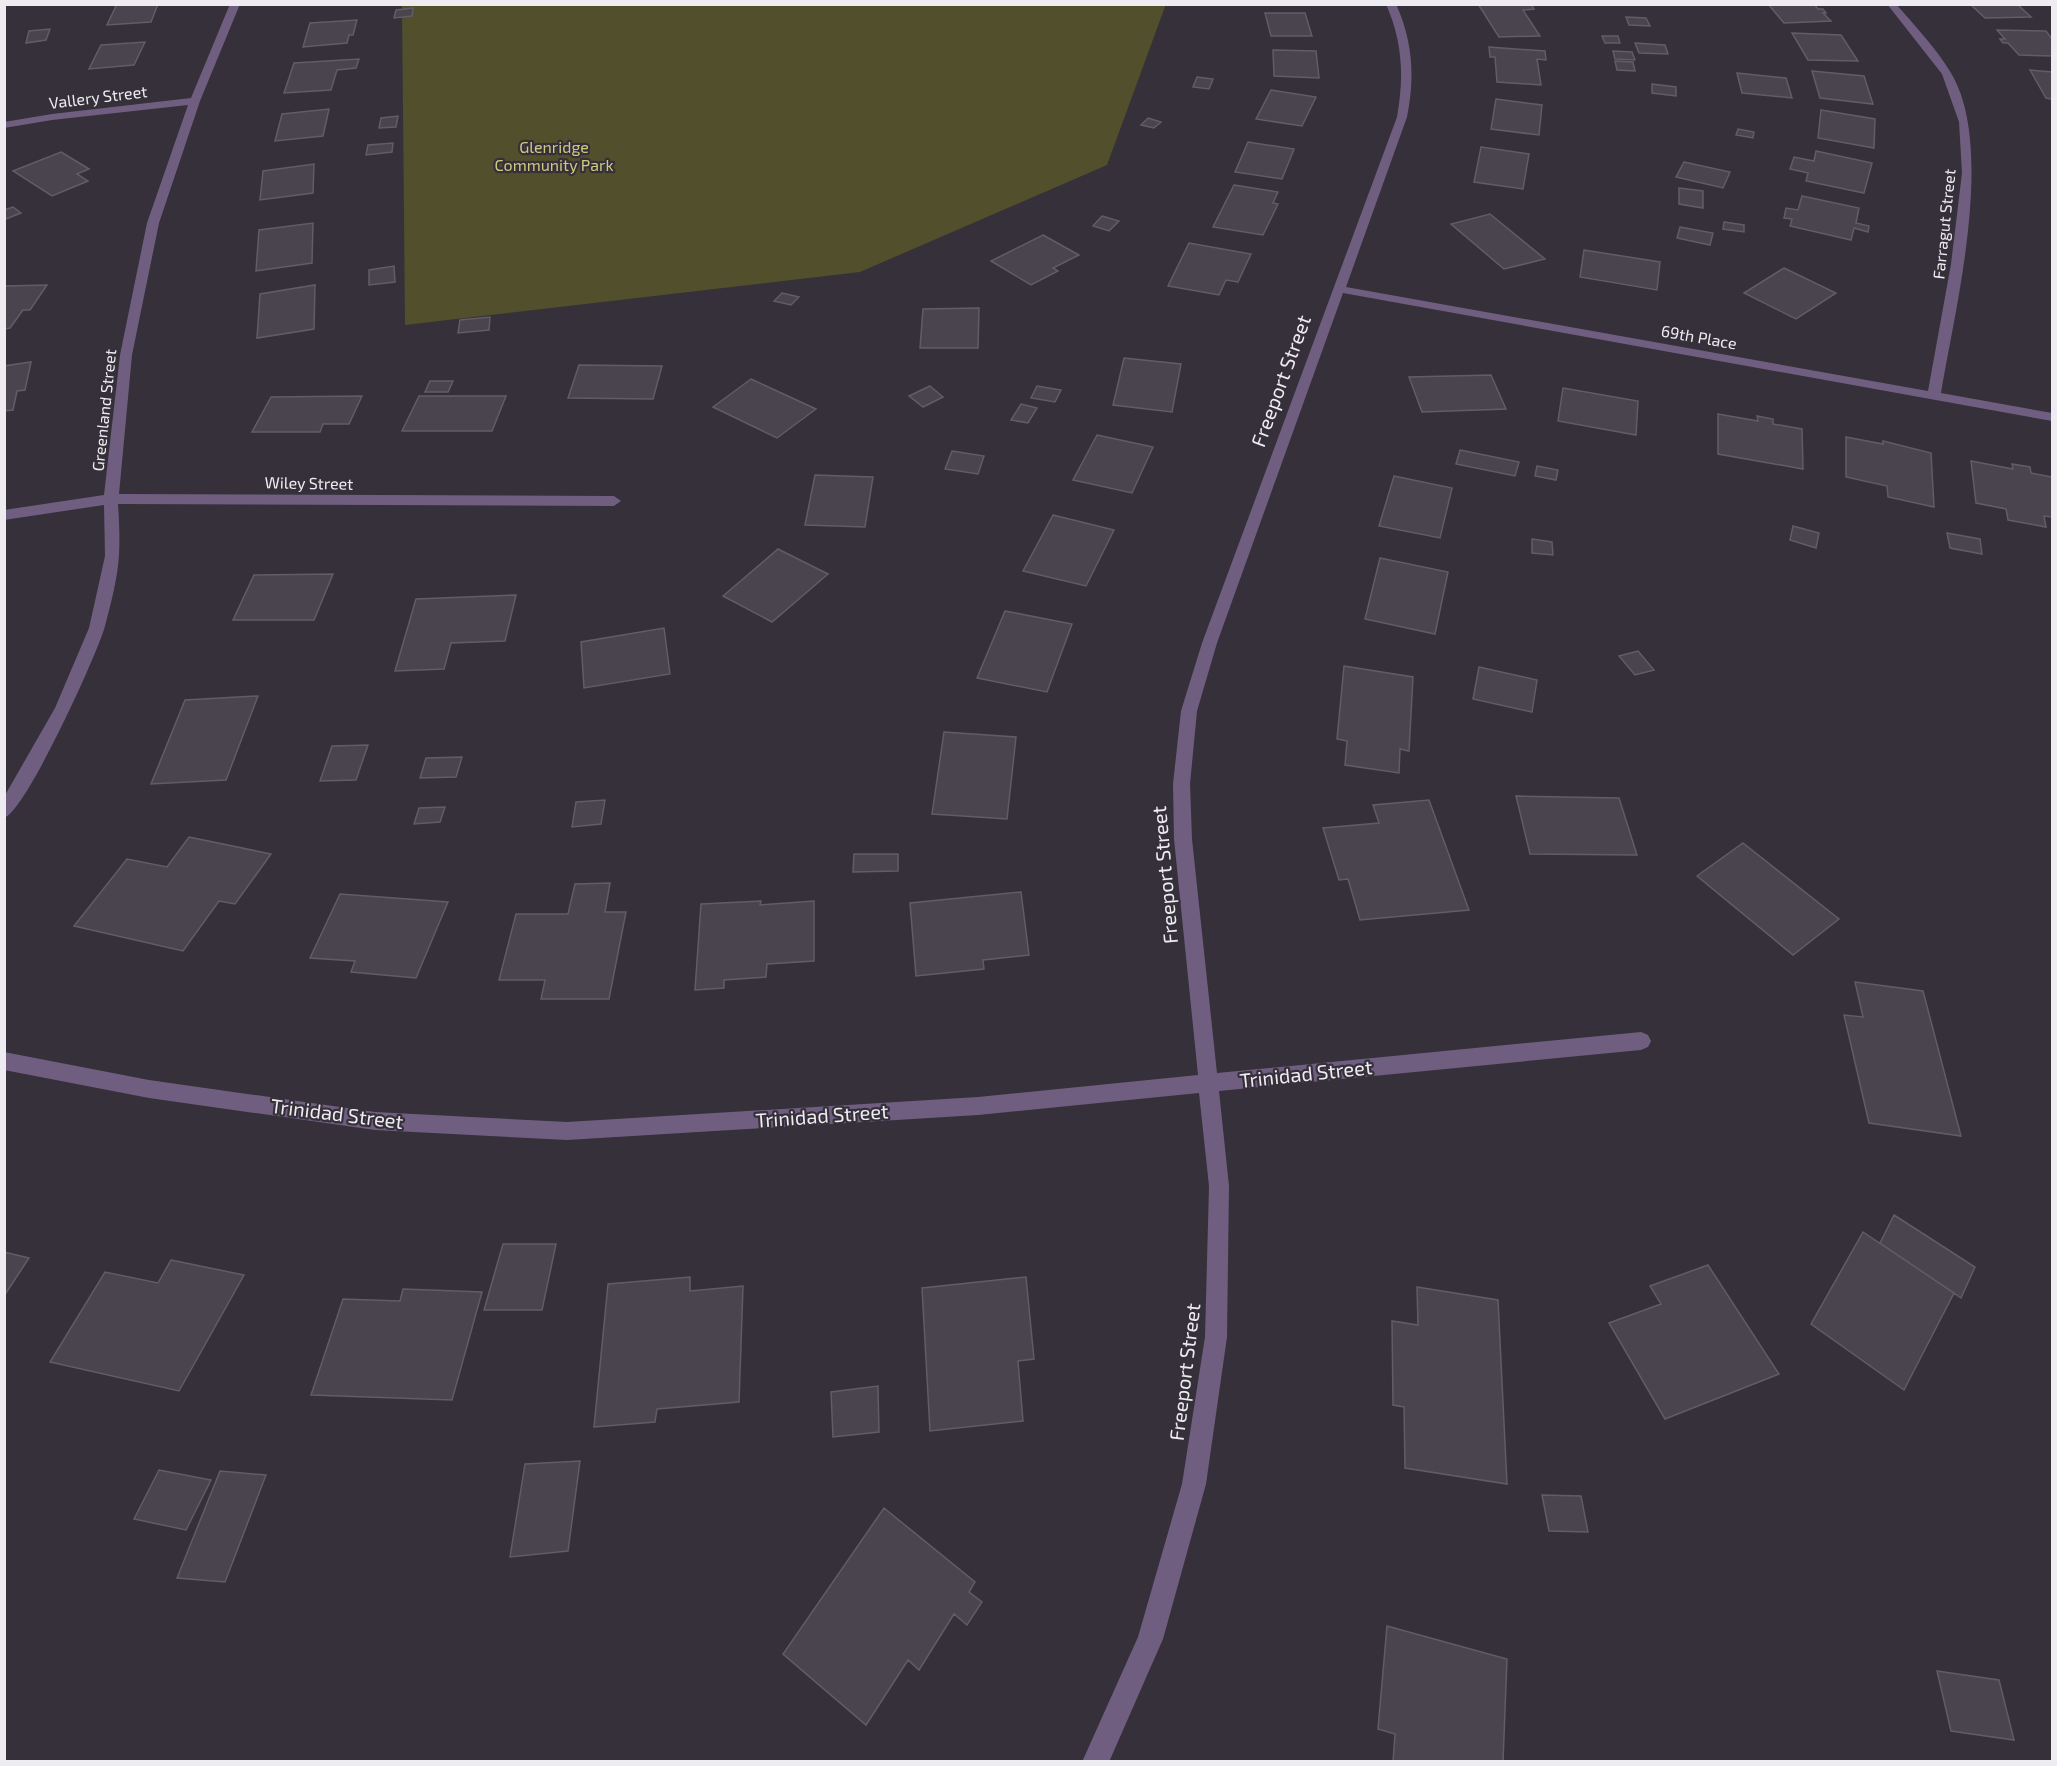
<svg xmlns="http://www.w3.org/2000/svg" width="2057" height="1766" font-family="'Exo 2',sans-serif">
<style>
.green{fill:#514f2c}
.building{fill:#4a444f;stroke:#625c68;stroke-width:1.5}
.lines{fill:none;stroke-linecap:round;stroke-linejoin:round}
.minor{fill:#705e80;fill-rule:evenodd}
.labels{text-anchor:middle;stroke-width:4.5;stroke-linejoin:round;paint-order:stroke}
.far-street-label{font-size:16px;fill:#eeebf1;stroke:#35303a}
.far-park-label{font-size:16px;fill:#cfca7d;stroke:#35303a}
.street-label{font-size:20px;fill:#eeebf1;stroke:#35303a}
</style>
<rect width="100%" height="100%" fill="#35303a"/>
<path class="green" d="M1166,4L1107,165L860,272L405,325L402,5Z"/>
<path class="building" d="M117,4H158L151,22L107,25Z
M1478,4H1531L1534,9L1523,10L1540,36L1499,37Z
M1768,4H1814L1818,9H1823L1826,13H1823L1831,21L1784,23Z
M1970,4H2017L2031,17L1985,18Z
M413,8L412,16L394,18L396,10Z
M1265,13H1305L1312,36H1271Z
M1626,17L1646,18L1650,26L1629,25Z
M357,20L353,35H349L347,43L303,47L310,23Z
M50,29L46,40L26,43L29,31Z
M1997,30L2046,31L2052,39V56L2019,55L2008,43H2003L2000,39H2005Z
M1792,33L1841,35L1858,61L1808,60Z
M1602,36H1618L1620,43H1605Z
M145,42L134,65L89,69L101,45Z
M1635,43L1665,45L1668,54L1639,53Z
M1489,47L1545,51L1546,60L1537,59L1541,85L1497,82L1495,57H1490Z
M1273,50L1316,51L1319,78L1274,76Z
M1613,51L1632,52L1635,60L1615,59Z
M359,59L356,68L337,70L331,90L284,93L294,63Z
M1615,61L1633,62L1635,71L1617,70Z
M2030,70L2052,72V99L2046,98Z
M1812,71L1864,76L1873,104L1820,98Z
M1737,73L1786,78L1792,98L1742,93Z
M1197,77L1213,79L1209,89L1193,87Z
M1652,84L1676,87V96L1652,93Z
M1271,90L1316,97L1302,126L1256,119Z
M1496,99L1542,105L1539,135L1491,129Z
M329,109L323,136L275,141L282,114Z
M1821,110L1875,119L1874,148L1818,138Z
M398,116L396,127L379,128L381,118Z
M1148,118L1161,122L1154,128L1141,125Z
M1738,129L1754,132L1753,138L1736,135Z
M1248,142L1294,149L1282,179L1235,172Z
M393,143L392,152L366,155L368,145Z
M1481,147L1529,154L1523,189L1474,182Z
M1816,151L1872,163L1864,193L1806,181L1808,173L1790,169L1794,157L1814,161Z
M61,152L89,169L77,174L88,181L52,196L13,171Z
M1684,162L1730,172L1723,188L1676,177Z
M314,164L313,193L260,200L263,171Z
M1234,185L1278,192L1273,203L1278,204L1263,235L1213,227Z
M1679,188L1703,191V208L1679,204Z
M1802,196L1859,208L1856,223L1869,226L1868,232L1854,228L1851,240L1790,226L1792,219L1784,218L1786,208L1798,210Z
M13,207L21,213L6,219L4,210Z
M1490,214L1545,259L1504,269L1451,224Z
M1102,216L1119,221L1109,231L1093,226Z
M1724,222L1744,225V232L1723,229Z
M313,223L312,263L256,271L259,230Z
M1680,227L1713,233L1710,245L1677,238Z
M1043,235L1079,255L1053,268L1058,271L1031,285L991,261Z
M1189,243L1251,254L1238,282L1226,280L1219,295L1168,286Z
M1584,250L1660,262L1657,290L1580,277Z
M394,266L395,282L369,285V270Z
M1784,268L1836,293L1796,319L1744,293Z
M47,285L30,310H23L10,328L4,329V286Z
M315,285L314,329L257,338L260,294Z
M782,293L799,297L791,305L774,301Z
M979,308L978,348H920L923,309Z
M490,317L489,330L458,333L460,320Z
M1124,358L1181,364L1172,412L1113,405Z
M31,362L25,390L17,391L13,410L4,411V366Z
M579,365L662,366L653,399L568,398Z
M1491,375L1506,409L1422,412L1409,377Z
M751,379L816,409L777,438L713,407Z
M430,381H453L448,392H425Z
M930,386L943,397L923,407L909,396Z
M1037,386L1061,390L1055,402L1031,398Z
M1563,388L1638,401L1636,435L1558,421Z
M362,396L349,424H323L320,432H252L271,397Z
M419,396H506L492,431H402Z
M1021,404L1037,408L1028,423L1011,420Z
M1718,414L1758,421L1757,416L1773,419V424L1802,429L1803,469L1718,454Z
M1097,435L1153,447L1132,493L1073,480Z
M1846,437L1883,444V441L1931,453L1934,507L1888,497L1887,486L1846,477Z
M1460,450L1519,462L1515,476L1456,464Z
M952,451L984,456L978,474L945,469Z
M1971,461L2013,469L2012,464L2030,467L2031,473L2052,477V517L2044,516L2046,527L2008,520L2006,509L1976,503Z
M1537,466L1558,470L1556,480L1535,476Z
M815,475L873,477L865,527L805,525Z
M1394,476L1452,488L1440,538L1379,526Z
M1053,515L1114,530L1086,586L1023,571Z
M1793,526L1819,533L1816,548L1790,540Z
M1947,533L1980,539L1982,554L1950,548Z
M1532,539L1552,542L1553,555L1532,553Z
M778,549L828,574L772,622L723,596Z
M1380,558L1448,572L1435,634L1365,619Z
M333,574L314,620H233L254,575Z
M516,595L505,641L451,643L444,669L395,671L416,599Z
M1005,611L1072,624L1047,692L977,678Z
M664,628L670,674L584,688L581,642Z
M1638,651L1654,670L1635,675L1619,656Z
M1344,666L1413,677L1409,751L1400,749L1399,773L1345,765L1347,741L1337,739Z
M1479,667L1537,680L1532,712L1473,699Z
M258,696L226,780L151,784L185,700Z
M944,732L1016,737L1007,819L932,814Z
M368,745L356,780L320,781L332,746Z
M462,757L456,777L420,778L426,758Z
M1516,796L1619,798L1637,855L1530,854Z
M605,800L601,824L572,827L576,802Z
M1429,800L1469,910L1360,920L1348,879L1339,880L1323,828L1379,823L1373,805Z
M445,807L440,822L414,824L419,808Z
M189,837L271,854L235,904L219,901L183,951L74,926L127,859L167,867Z
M1743,843L1839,919L1793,955L1697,876Z
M854,854H898V871L853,872Z
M610,883L605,912H626L609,999H541L545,980H499L516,914H568L575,884Z
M1021,892L1029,955L983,960L984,969L916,976L910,903Z
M340,894L448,902L416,978L351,972L355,961L310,958Z
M761,901L760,905L814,901V961L767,964L766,977L724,980V988L695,990L701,904Z
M1855,982L1923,991L1961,1136L1869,1123L1844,1015L1863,1017Z
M1894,1215L1975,1267L1961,1298L1880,1243Z
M1863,1232L1954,1293L1904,1390L1811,1324Z
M503,1244H556L542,1310H484Z
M4,1252L29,1258L4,1296Z
M171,1260L244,1275L179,1391L50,1362L105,1272L158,1283Z
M1708,1265L1779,1374L1665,1419L1609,1323L1661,1304L1650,1286Z
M690,1277V1291L743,1286L739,1402L657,1409L655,1422L594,1427L608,1284Z
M1026,1277L1034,1359L1018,1361L1023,1421L930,1431L922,1288Z
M1417,1287L1498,1300L1507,1484L1405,1468L1404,1407L1393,1405L1392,1321L1418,1325Z
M403,1289L482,1292L452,1400L311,1395L343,1299L400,1301Z
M878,1386L879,1432L833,1437L831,1392Z
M580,1461L568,1551L510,1557L525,1464Z
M159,1470L211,1480L186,1530L134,1519Z
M220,1471L266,1475L225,1582L177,1578Z
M1542,1495L1581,1496L1588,1532L1549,1531Z
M884,1508L975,1582L969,1592L982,1602L967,1625L954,1614L919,1670L908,1660L866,1725L783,1654Z
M1387,1626L1507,1659L1503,1762H1393L1395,1734L1378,1729Z
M1937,1671L1999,1680L2014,1740L1951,1731Z"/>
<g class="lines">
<path class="minor" d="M230,4H240L200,101L159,223L132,355L119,494L614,496L621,501L614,506L118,504C119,520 120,537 119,554C118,577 111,603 105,626C98,653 26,811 4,818V797L55,708L89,628L105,556L104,505L4,520V510L104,495L120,355L147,223L188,105L52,120L4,128V122L52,114L191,98Z
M1386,4H1396C1413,42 1415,77 1407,117L1346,287L1928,391L1951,264L1962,173L1959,122L1942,74L1887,4H1896C1915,26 1936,48 1951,73C1996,148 1955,309 1941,393L2052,413V421L1343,293L1217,643L1197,711L1190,784L1192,839L1217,1073L1641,1032L1648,1035L1651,1041L1648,1047L1641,1050L1219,1091L1229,1186L1227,1337L1206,1484L1163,1639L1109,1762H1082L1138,1637L1182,1484L1205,1337L1209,1186L1199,1093L978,1115L567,1140L375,1130L149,1098L4,1070V1052L149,1080L375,1112L567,1122L978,1097L1198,1075L1174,839L1173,784L1181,711L1202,643L1397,117C1404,77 1403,43 1386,4Z"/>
</g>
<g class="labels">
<g class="far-street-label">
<text transform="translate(98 97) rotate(-7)" y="6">Vallery Street</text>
<text transform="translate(1944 224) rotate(-84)" y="6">Farragut Street</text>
<text transform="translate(1699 337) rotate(10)" y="6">69th Place</text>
<text transform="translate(104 410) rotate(-84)" y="6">Greenland Street</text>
<text transform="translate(309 483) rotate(1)" y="6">Wiley Street</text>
</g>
<g class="far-park-label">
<text x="554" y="153">Glenridge<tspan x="554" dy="18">Community Park</tspan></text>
</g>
<g class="street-label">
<text transform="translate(1281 381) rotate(-70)" y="7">Freeport Street</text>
<text transform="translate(1165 875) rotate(-95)" y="7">Freeport Street</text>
<text transform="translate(1306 1074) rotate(-6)" y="7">Trinidad Street</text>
<text transform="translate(337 1114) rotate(7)" y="7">Trinidad Street</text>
<text transform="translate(822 1116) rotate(-4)" y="7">Trinidad Street</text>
<text transform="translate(1185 1372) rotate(-83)" y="7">Freeport Street</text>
</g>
</g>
<rect width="2057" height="1766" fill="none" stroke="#eeebf1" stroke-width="12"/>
</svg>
